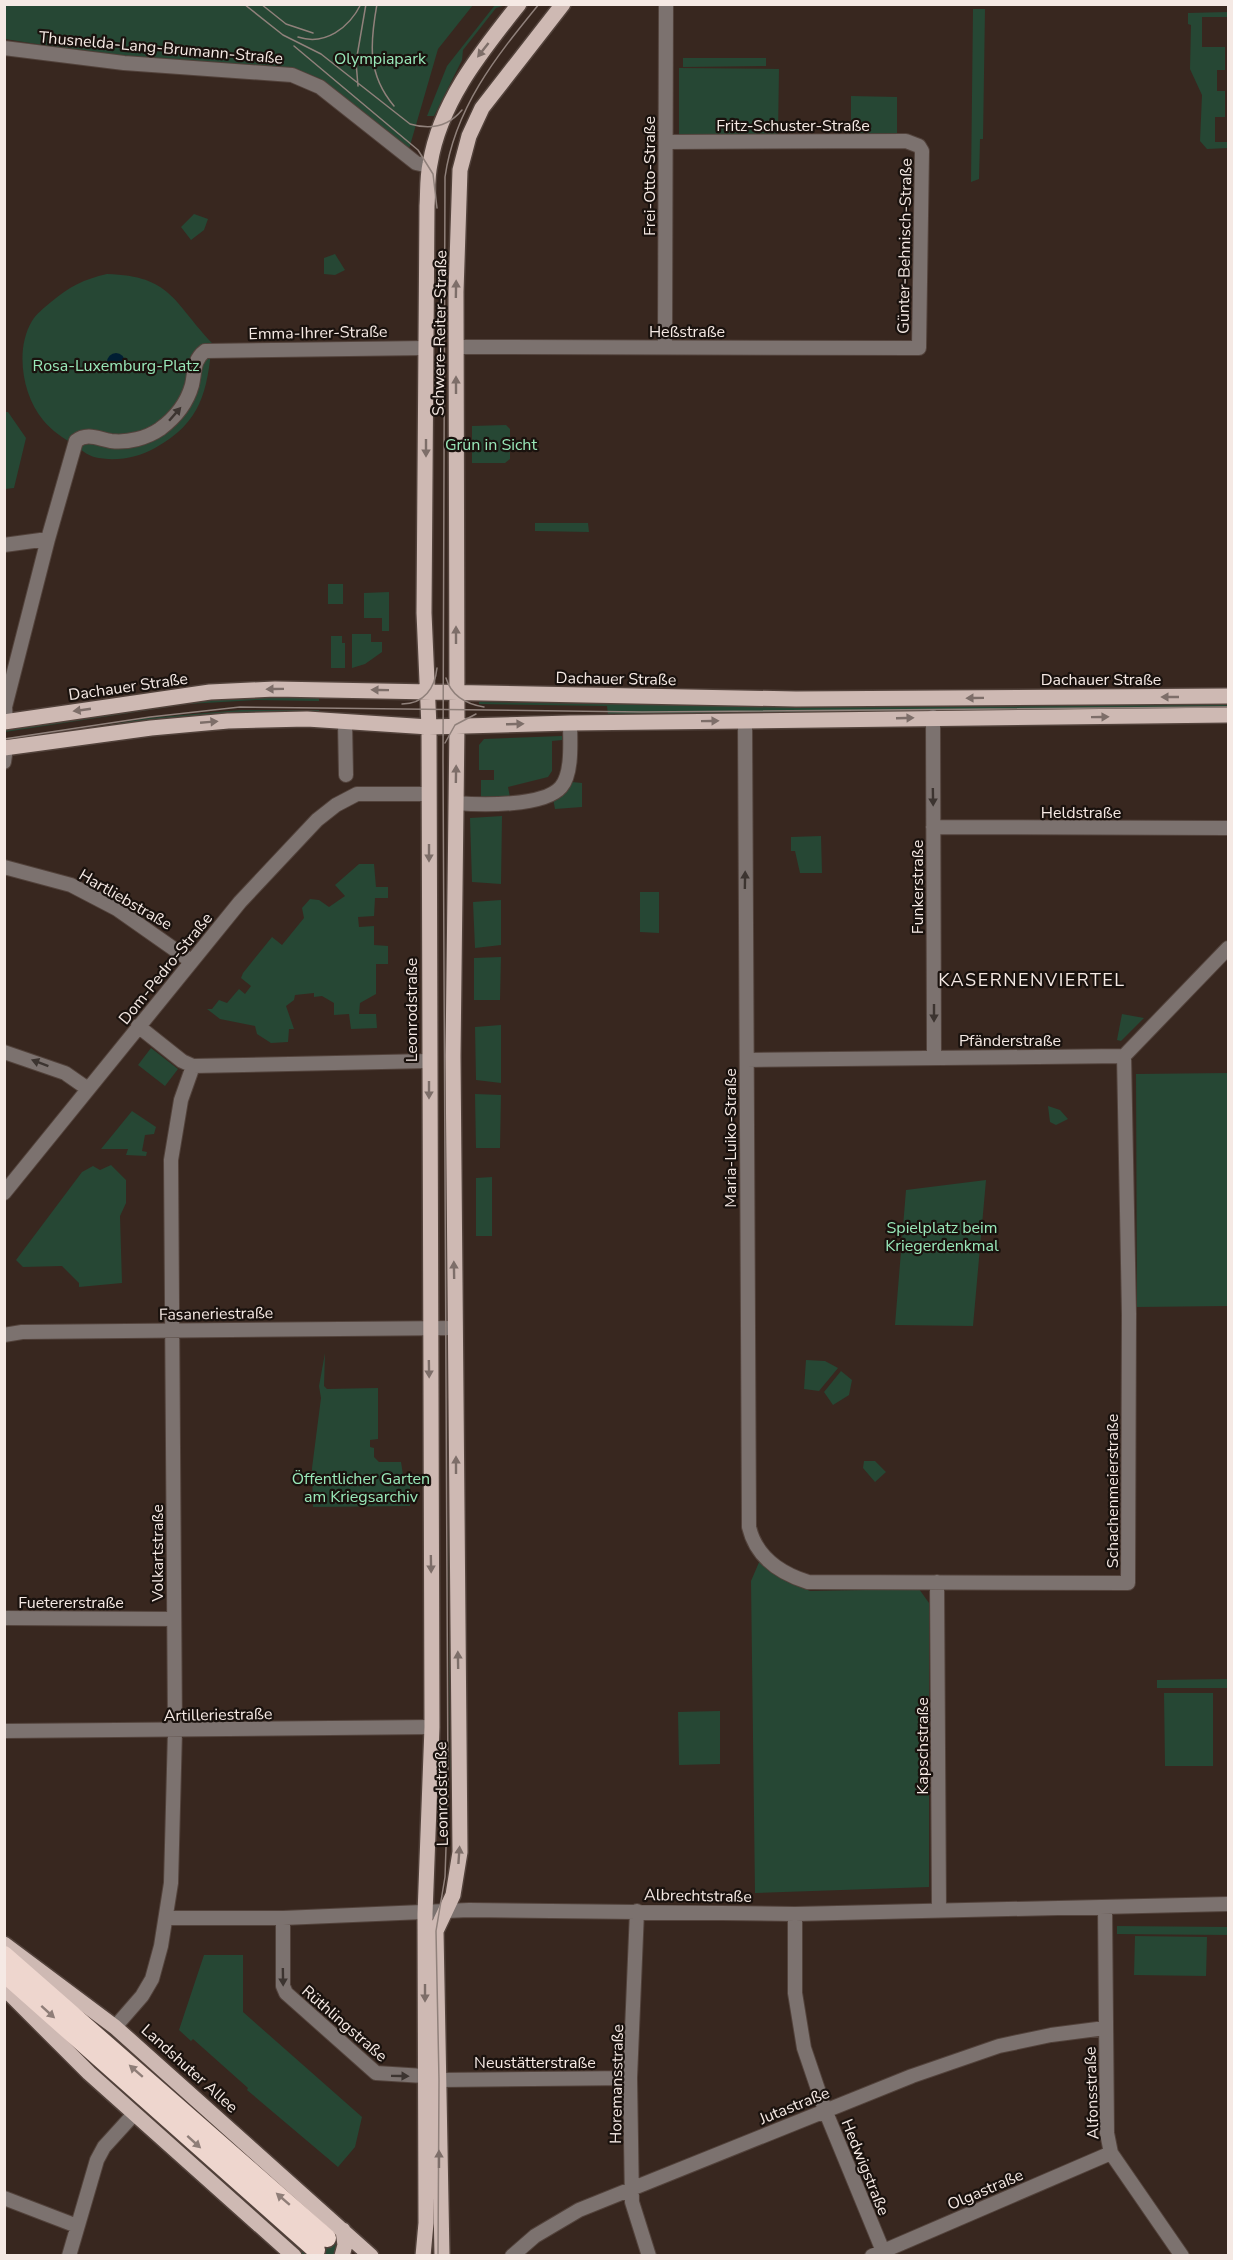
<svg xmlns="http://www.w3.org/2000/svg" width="1233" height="2260" font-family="'Nunito Sans',sans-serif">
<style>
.green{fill:#264734}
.water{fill:#001e33}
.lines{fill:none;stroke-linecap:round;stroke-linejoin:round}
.minor-casing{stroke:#52423b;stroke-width:16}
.major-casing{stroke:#52423b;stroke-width:18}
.highway-casing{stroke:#52423b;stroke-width:21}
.minor{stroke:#7c726f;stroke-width:14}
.major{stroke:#ceb9b3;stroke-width:15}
.highway{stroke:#eed6ce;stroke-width:18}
.tram{stroke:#90817b;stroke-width:1.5}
.oneway{fill:#7d6e69}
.oneway2{fill:#3c3430}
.oneway3{fill:#8f7e78}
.labels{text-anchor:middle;stroke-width:4.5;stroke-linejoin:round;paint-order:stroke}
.street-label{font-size:16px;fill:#f5e9e4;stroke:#1a120e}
.park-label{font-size:16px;fill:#99e8b9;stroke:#1a120e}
.neighbourhood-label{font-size:18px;letter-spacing:1.5px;fill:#f5e9e4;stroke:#1a120e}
</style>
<rect width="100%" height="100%" fill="#38271f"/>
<path class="green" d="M4,5H473L438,49L409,149L321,79L294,68L112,56L5,39Z
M495,5H506L496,8L463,50L462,60L434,116H427L447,66Z
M973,9H985L983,139H980L979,179L971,182Z
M1228,12V17H1202V47H1225V70H1217V91H1225V117H1215V142H1228V148L1207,149L1200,141L1202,95L1190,69L1191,25L1188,24V13Z
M683,58H766V66L683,67Z
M679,68L779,69L778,134H679Z
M851,96L897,97V134H851Z
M194,214L208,219L204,230L191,240L181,227Z
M335,254L345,270L335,275L324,274V258Z
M107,274C172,276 173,302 212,343C207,391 202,422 155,448C137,458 115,462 94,457C87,455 80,449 75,445C63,438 52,431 43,420C22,395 15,349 32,321C36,314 44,308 51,302C69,287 84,279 107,274Z
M5,412H8L26,438L14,488L5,489Z
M506,425L510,429V459L505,463H472V426Z
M535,523H588L589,532L535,531Z
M328,584H343V604H328Z
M389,592V631H382V618H364V593Z
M352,634H371V642H382V652L365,664L352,668Z
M331,636H342V643H345V668H331Z
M256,696H319V701L256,700L188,704L5,732V730L161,705Z
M1228,701V711L608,715L607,706L479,704V702L711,705Z
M241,710H319V713L186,716L5,743L148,718Z
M562,736V740L552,741V771L548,777L508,787L510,797L481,799V780H494V770H479V745L484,739Z
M572,782L582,783V807L555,809L553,799L564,792Z
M502,816L501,884L472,882L470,818Z
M821,836L822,873H800L795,851H791V837Z
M359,864H374L376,887H388V898H375L374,916L358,917L359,927L374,926V945L388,946V964H376V994L360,1003L359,1014H376L377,1028L351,1029L349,1014L334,1015V1003L322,996L314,997V993L295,995L294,1000L286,1006L294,1029H289L288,1042L271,1043L257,1034L255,1026L220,1019L207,1009H212L219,1000L227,1003L239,989L245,994L251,986L241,978L243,973L272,937L282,945L304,918L302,908L310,899L319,900L329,907L345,896L335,885Z
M640,892H659V933L640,932Z
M501,900V945L475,948L473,902Z
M501,957L500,1000H474V958Z
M1122,1014L1144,1018L1121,1041L1117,1040Z
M501,1025V1083L476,1080L475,1027Z
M151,1048L178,1069L165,1086L138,1065Z
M1228,1073V1306L1137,1307L1136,1074Z
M475,1094L501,1095L500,1148H476Z
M1048,1106L1060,1110L1068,1119L1056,1125L1050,1122Z
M132,1111L156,1127L154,1134L145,1135L142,1151L147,1152L146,1156L126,1155L128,1149H101Z
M111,1165L126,1180V1203L120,1216L122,1283L79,1287V1283L62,1266L23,1267L16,1260L82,1172L93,1166L100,1170Z
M492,1177V1236H476V1178Z
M986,1180L973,1326L895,1325L906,1190Z
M325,1353L324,1386L327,1389L378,1388V1439L370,1440V1447L374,1448V1457L379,1462H401L403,1475H410V1506L313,1507L312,1468L321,1398L319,1386Z
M806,1360L825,1361L838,1368L819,1391L804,1389Z
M841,1371L852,1380L849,1395L833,1405L824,1392Z
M448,1458H452L454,1769L450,1770Z
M864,1461H875L886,1472L875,1482L863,1468Z
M760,1560L787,1581L810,1591L919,1589L929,1603V1887L755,1893L751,1581Z
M1228,1679V1688H1157V1680Z
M1164,1693H1213V1766H1165Z
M720,1711V1764L679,1765L678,1712Z
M1117,1926L1228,1927V1935L1117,1934Z
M1135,1936L1207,1937L1206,1976L1134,1975Z
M204,1955H243V2012L362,2117L355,2147L338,2167L247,2090L248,2088L193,2039L191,2041L179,2030Z
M60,1996L110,2031L339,2237L336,2255L312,2256Z
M44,2016L312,2255H302L99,2074Z"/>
<path class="water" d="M107 362a9 9 0 1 1 18 0a9 9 0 1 1-18 0Z"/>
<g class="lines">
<g class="minor-casing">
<path id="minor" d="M4,48L124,63L292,75L320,87L416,163L429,166
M456,347L919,348L922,151L919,146L906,141L666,142
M665,347L666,4
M4,545L48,539
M933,717L934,1057
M6,721L5,707L48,539L76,441C87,432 99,439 111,441C128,443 147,438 160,429C175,418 187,403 192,385C195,372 193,360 205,351L426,348
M745,721L749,1527C756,1557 779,1573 808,1582L1128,1583L1129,1314L1124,1056
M345,723L346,775
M4,762L6,748
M456,803C480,805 544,807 561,787C573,773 570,740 570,723
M933,827L1228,828
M4,867L71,885L117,909L191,961
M138,1026L182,1061L193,1066L429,1061
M4,1052L65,1073L88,1089
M747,1060L1124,1056L1228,948
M4,1193L240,902L317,820L336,805L357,794H428
M4,1335L22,1332L455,1328
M937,1582L939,1909
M4,1618L174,1619
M4,1731L432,1727
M1105,1908L1107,2133L1111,2153L1182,2256
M637,1911L630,2078L632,2202L649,2256
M795,1914V1993L804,2048L825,2110L885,2256
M166,1918H283L469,1910L795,1914L1228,1904
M283,1918V1986L286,1993L376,2073L424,2076
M115,2027L142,1996L152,1979L161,1946L171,1883L175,1731L171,1160L181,1100L193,1066
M439,2080L630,2078
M4,2198L77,2226
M69,2256L97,2160L104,2147L134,2114
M512,2256L535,2236L579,2210L912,2076L999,2046L1051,2035L1105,2028
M872,2256L1111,2153"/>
</g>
<g class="major-casing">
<path id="major" d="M4,722L210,692L275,689L796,699L1228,696
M4,748L151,728L228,721L307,719L429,727L570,723L1228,715
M4,1944L115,2027L371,2256
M4,1988L89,2073L294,2256
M342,2256L345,2245L343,2230
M423,2256L426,2223L425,1914L432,1727L429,727L424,613L427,206C428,192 427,178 430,164C440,102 481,52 519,4
M442,2256L436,1931L453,1895L460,1852L453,1056L457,724L456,292L460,170L469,136L482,108L563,4"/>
</g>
<g class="highway-casing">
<path id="highway" d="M4,1955L327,2238
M4,1973L316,2250"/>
</g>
<use href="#minor" class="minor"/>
<use href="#major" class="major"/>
<use href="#highway" class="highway"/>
<path class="tram" d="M244,4L283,35L321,54L410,124C430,130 448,127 462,110
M261,4L286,24L313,33
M377,4C370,43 367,74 394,106
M298,37C325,46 349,28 361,4
M294,46L418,150L433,174L437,208
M358,86L356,62L366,4
M446,678C451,695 466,704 484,707
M402,704C424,704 435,688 437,668
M4,739L150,717L240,707L642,712L1228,707
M445,743L455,725L476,714
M438,2256L439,2080L436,1931L445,1877L448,1789L443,758L445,177C455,107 496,57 539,4"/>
</g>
<defs><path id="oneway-solid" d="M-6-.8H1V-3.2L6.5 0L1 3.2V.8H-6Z" transform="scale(1.5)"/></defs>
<g class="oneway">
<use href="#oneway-solid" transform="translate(483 50) rotate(128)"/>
<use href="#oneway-solid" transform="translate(456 289) rotate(-89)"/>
<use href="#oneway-solid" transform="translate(456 385) rotate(-90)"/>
<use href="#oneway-solid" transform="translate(426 448) rotate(90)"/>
<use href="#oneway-solid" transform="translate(456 635) rotate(-90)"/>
<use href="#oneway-solid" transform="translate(275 689) rotate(179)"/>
<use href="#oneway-solid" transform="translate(380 690) rotate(-179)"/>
<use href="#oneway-solid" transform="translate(1170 697) rotate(180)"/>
<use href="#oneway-solid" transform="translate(975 698) rotate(179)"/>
<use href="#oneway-solid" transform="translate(82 710) rotate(172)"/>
<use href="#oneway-solid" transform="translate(1100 717) rotate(-1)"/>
<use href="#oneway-solid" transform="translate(905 718) rotate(-2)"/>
<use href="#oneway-solid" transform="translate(710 721) rotate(-1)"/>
<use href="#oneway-solid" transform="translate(209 722) rotate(-5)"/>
<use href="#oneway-solid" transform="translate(515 724) rotate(-2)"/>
<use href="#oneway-solid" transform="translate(456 774) rotate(-89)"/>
<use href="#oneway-solid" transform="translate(429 853) rotate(90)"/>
<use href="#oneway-solid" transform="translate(429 1090) rotate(90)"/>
<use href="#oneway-solid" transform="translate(454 1270) rotate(-91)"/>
<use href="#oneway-solid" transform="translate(429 1369) rotate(89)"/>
<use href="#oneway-solid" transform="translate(456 1465) rotate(-90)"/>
<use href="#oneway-solid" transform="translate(431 1564) rotate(89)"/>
<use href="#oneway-solid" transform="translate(458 1660) rotate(-91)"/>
<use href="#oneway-solid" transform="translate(459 1855) rotate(-86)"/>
<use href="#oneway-solid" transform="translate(425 1993) rotate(90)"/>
<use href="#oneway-solid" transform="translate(439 2159) rotate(-90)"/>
</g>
<g class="oneway2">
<use href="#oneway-solid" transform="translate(175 414) rotate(-49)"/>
<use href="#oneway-solid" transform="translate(933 797) rotate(89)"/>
<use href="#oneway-solid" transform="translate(745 880) rotate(-89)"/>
<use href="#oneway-solid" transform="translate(934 1013) rotate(90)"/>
<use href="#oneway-solid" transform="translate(40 1063) rotate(-159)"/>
<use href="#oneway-solid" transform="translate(283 1977) rotate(89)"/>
<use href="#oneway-solid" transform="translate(400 2076) rotate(1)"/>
</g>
<g class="oneway3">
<use href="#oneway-solid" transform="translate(48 2012) rotate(42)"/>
<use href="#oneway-solid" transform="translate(136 2071) rotate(-139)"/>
<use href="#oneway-solid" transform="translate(194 2142) rotate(42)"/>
<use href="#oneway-solid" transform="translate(283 2199) rotate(-139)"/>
</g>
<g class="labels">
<g class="street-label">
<text transform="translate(161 47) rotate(5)" y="6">Thusnelda-Lang-Brumann-Straße</text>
<text x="793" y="131">Fritz-Schuster-Straße</text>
<text transform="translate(649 176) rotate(-90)" y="6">Frei-Otto-Straße</text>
<text transform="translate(904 246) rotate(-89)" y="6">Günter-Behnisch-Straße</text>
<text x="687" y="337">Heßstraße</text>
<text transform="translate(318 332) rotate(-1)" y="6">Emma-Ihrer-Straße</text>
<text transform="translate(439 333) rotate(-89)" y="6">Schwere-Reiter-Straße</text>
<text transform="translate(616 678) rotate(1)" y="6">Dachauer Straße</text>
<text x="1101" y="685">Dachauer Straße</text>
<text transform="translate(128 686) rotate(-8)" y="6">Dachauer Straße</text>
<text x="1081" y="818">Heldstraße</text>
<text transform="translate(917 887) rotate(-90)" y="6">Funkerstraße</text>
<text transform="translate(126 899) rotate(30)" y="6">Hartliebstraße</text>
<text transform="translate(165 968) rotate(-51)" y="6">Dom-Pedro-Straße</text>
<text transform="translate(411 1010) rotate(-90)" y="6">Leonrodstraße</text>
<text x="1010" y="1046">Pfänderstraße</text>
<text transform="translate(730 1138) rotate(-90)" y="6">Maria-Luiko-Straße</text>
<text transform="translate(216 1313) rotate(-1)" y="6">Fasaneriestraße</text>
<text transform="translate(1112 1491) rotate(-90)" y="6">Schachenmeierstraße</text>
<text transform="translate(157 1553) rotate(-90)" y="6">Volkartstraße</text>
<text x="71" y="1608">Fuetererstraße</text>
<text transform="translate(218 1714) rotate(-1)" y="6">Artilleriestraße</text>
<text transform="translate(922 1746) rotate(-90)" y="6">Kapschstraße</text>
<text transform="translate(441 1794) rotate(-91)" y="6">Leonrodstraße</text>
<text transform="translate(698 1895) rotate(1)" y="6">Albrechtstraße</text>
<text transform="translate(345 2023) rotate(41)" y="6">Rüthlingstraße</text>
<text x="535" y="2068">Neustätterstraße</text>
<text transform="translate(190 2068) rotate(42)" y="6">Landshuter Allee</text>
<text transform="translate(616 2084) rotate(-89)" y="6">Horemansstraße</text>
<text transform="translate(1091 2093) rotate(-92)" y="6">Alfonsstraße</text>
<text transform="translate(794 2105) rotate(-22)" y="6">Jutastraße</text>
<text transform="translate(866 2167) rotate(68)" y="6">Hedwigstraße</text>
<text transform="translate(985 2189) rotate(-23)" y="6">Olgastraße</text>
</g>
<g class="park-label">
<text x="380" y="64">Olympiapark</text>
<text x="116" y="371">Rosa-Luxemburg-Platz</text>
<text x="491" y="450">Grün in Sicht</text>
<text x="942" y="1233">Spielplatz beim<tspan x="942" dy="18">Kriegerdenkmal</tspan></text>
<text x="361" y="1484">Öffentlicher Garten<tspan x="361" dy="18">am Kriegsarchiv</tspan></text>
</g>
<g class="neighbourhood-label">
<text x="1032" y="986">KASERNENVIERTEL</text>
</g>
</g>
<rect width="1233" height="2260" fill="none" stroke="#f5e9e4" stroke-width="12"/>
</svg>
